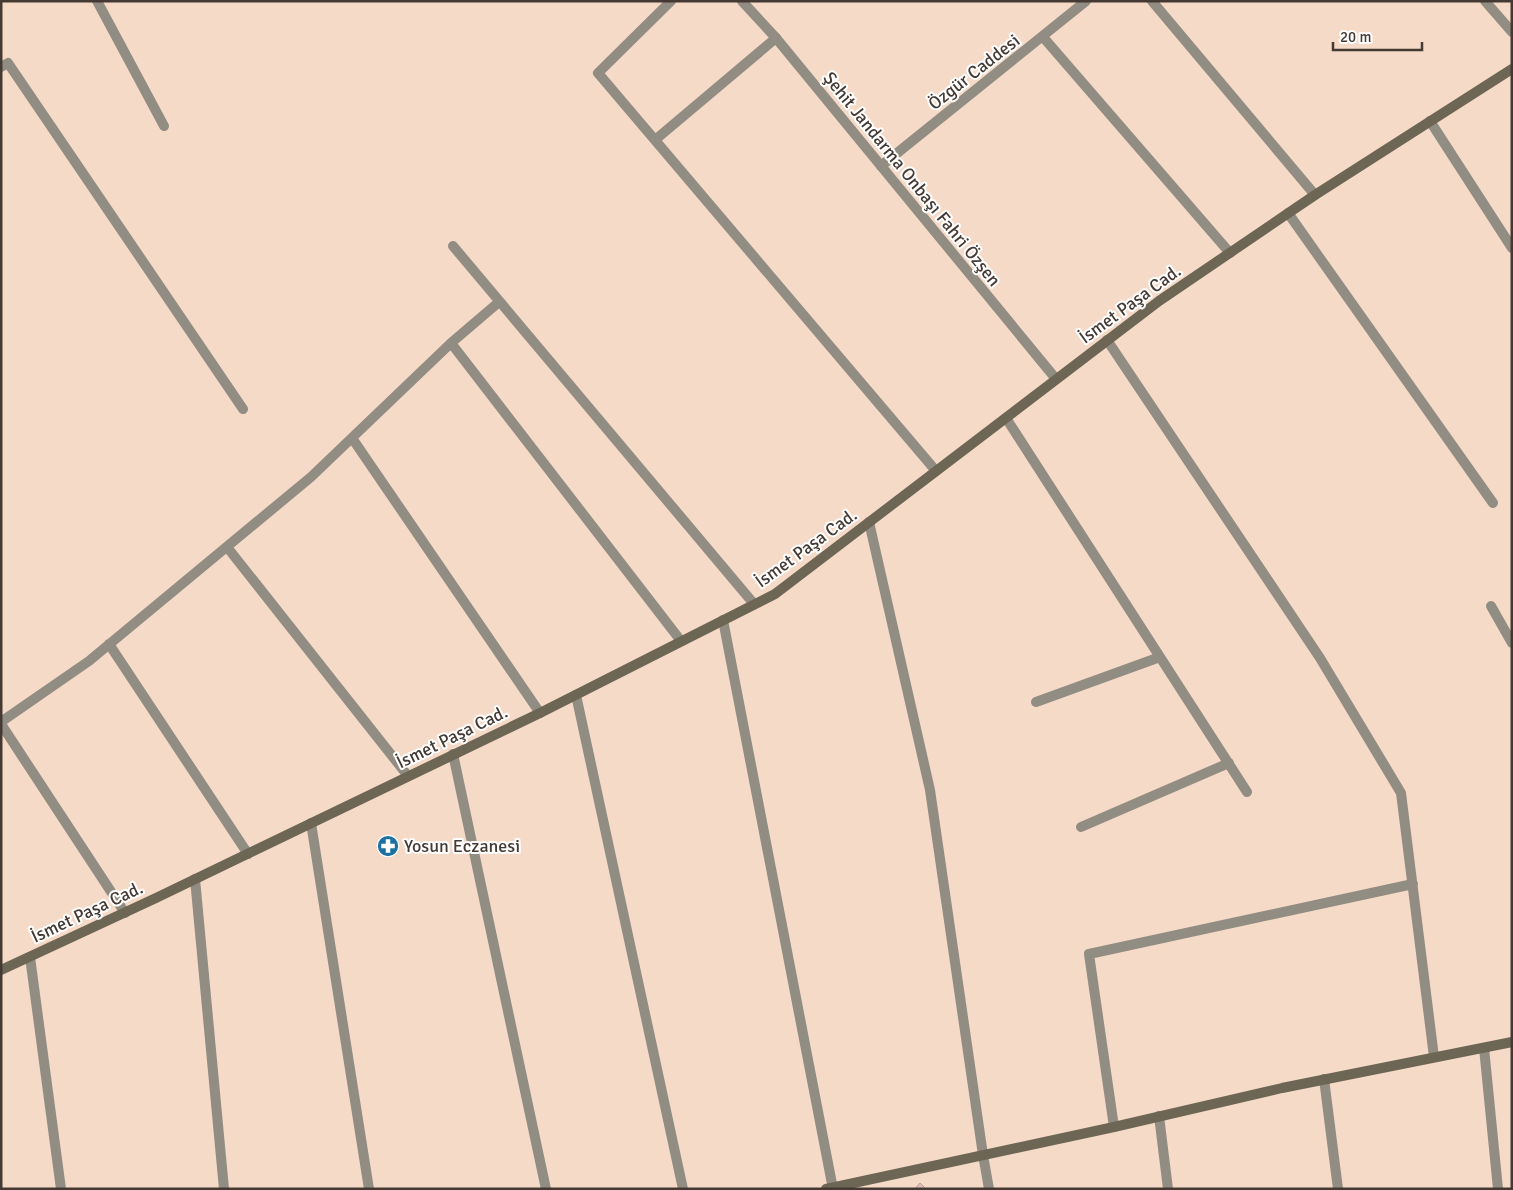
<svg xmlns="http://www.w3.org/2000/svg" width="1513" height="1190" font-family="Signika,sans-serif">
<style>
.building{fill:#e1bebe;stroke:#ba9999}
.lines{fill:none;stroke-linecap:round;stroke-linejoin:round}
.minor{stroke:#928d82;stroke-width:10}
.tertiary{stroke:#928d82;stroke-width:10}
.secondary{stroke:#6d6655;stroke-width:10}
.labels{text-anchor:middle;stroke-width:4;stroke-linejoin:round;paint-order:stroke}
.street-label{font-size:18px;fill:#453a33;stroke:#fff}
.poi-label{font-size:18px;fill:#453a33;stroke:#fff;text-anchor:start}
</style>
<rect width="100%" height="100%" fill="#f6dac8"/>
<path class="building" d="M920,1183L926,1189H915Z"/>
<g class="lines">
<path class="minor" d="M97,1L164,126
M671,1L598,73L936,471
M1152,1L1315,195
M1485,1L1512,32
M1043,37L1230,253
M1,67L8,63L243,409
M1430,121L1512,248
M655,140L776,38
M881,166L1086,1
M1288,213L1493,503
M453,246L754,604
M1107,340L1320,658L1401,793L1434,1057
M451,343L681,641
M1006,418L1247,792
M352,438L540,713
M869,522L930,790L983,1155L989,1189
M227,547L408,776
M1491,606L1512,643
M723,620L833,1189
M109,644L248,854
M576,695L683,1189
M1036,702L1160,657
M1,722L89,661L311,477L451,343L499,302
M1,724L125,913
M453,754L546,1189
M311,823L369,1189
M1081,827L1229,763
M195,879L224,1189
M30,957L61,1189
M1484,1048L1498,1189
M1324,1079L1338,1189
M1159,1116L1168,1189
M1114,1127L1089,954L1413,884"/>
<path class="tertiary" d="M742,1L776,38L1056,379"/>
<path class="secondary" d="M1,970L156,898L540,713L775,594L1159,301L1315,195L1512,69
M826,1189L1114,1127L1282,1088L1512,1042"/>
</g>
<defs>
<g id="pharmacy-disc" transform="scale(1.125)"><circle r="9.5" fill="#1e70a1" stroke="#fff"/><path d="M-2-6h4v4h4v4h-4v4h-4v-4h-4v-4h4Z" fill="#fff"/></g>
</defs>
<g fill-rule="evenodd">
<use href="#pharmacy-disc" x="388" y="846"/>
</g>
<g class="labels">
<g class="street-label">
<text transform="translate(974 72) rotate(-38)" y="6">Özgür Caddesi</text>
<text transform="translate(912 179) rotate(51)" y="6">Şehit Jandarma Onbaşı Fahri Özşen</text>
<text transform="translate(1130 304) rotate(-36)" y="6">İsmet Paşa Cad.</text>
<text transform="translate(806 548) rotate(-36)" y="6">İsmet Paşa Cad.</text>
<text transform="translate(452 737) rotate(-26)" y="6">İsmet Paşa Cad.</text>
<text transform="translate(87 912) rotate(-25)" y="6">İsmet Paşa Cad.</text>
</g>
<g class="poi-label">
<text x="404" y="852">Yosun Eczanesi</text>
</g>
</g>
<rect width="1513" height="1190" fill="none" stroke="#453a33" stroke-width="5"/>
<path d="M1333 42v8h89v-8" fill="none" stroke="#453a33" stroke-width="2.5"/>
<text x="1340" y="42" font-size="15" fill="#453a33" stroke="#ffffff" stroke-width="4" paint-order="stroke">20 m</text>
</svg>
